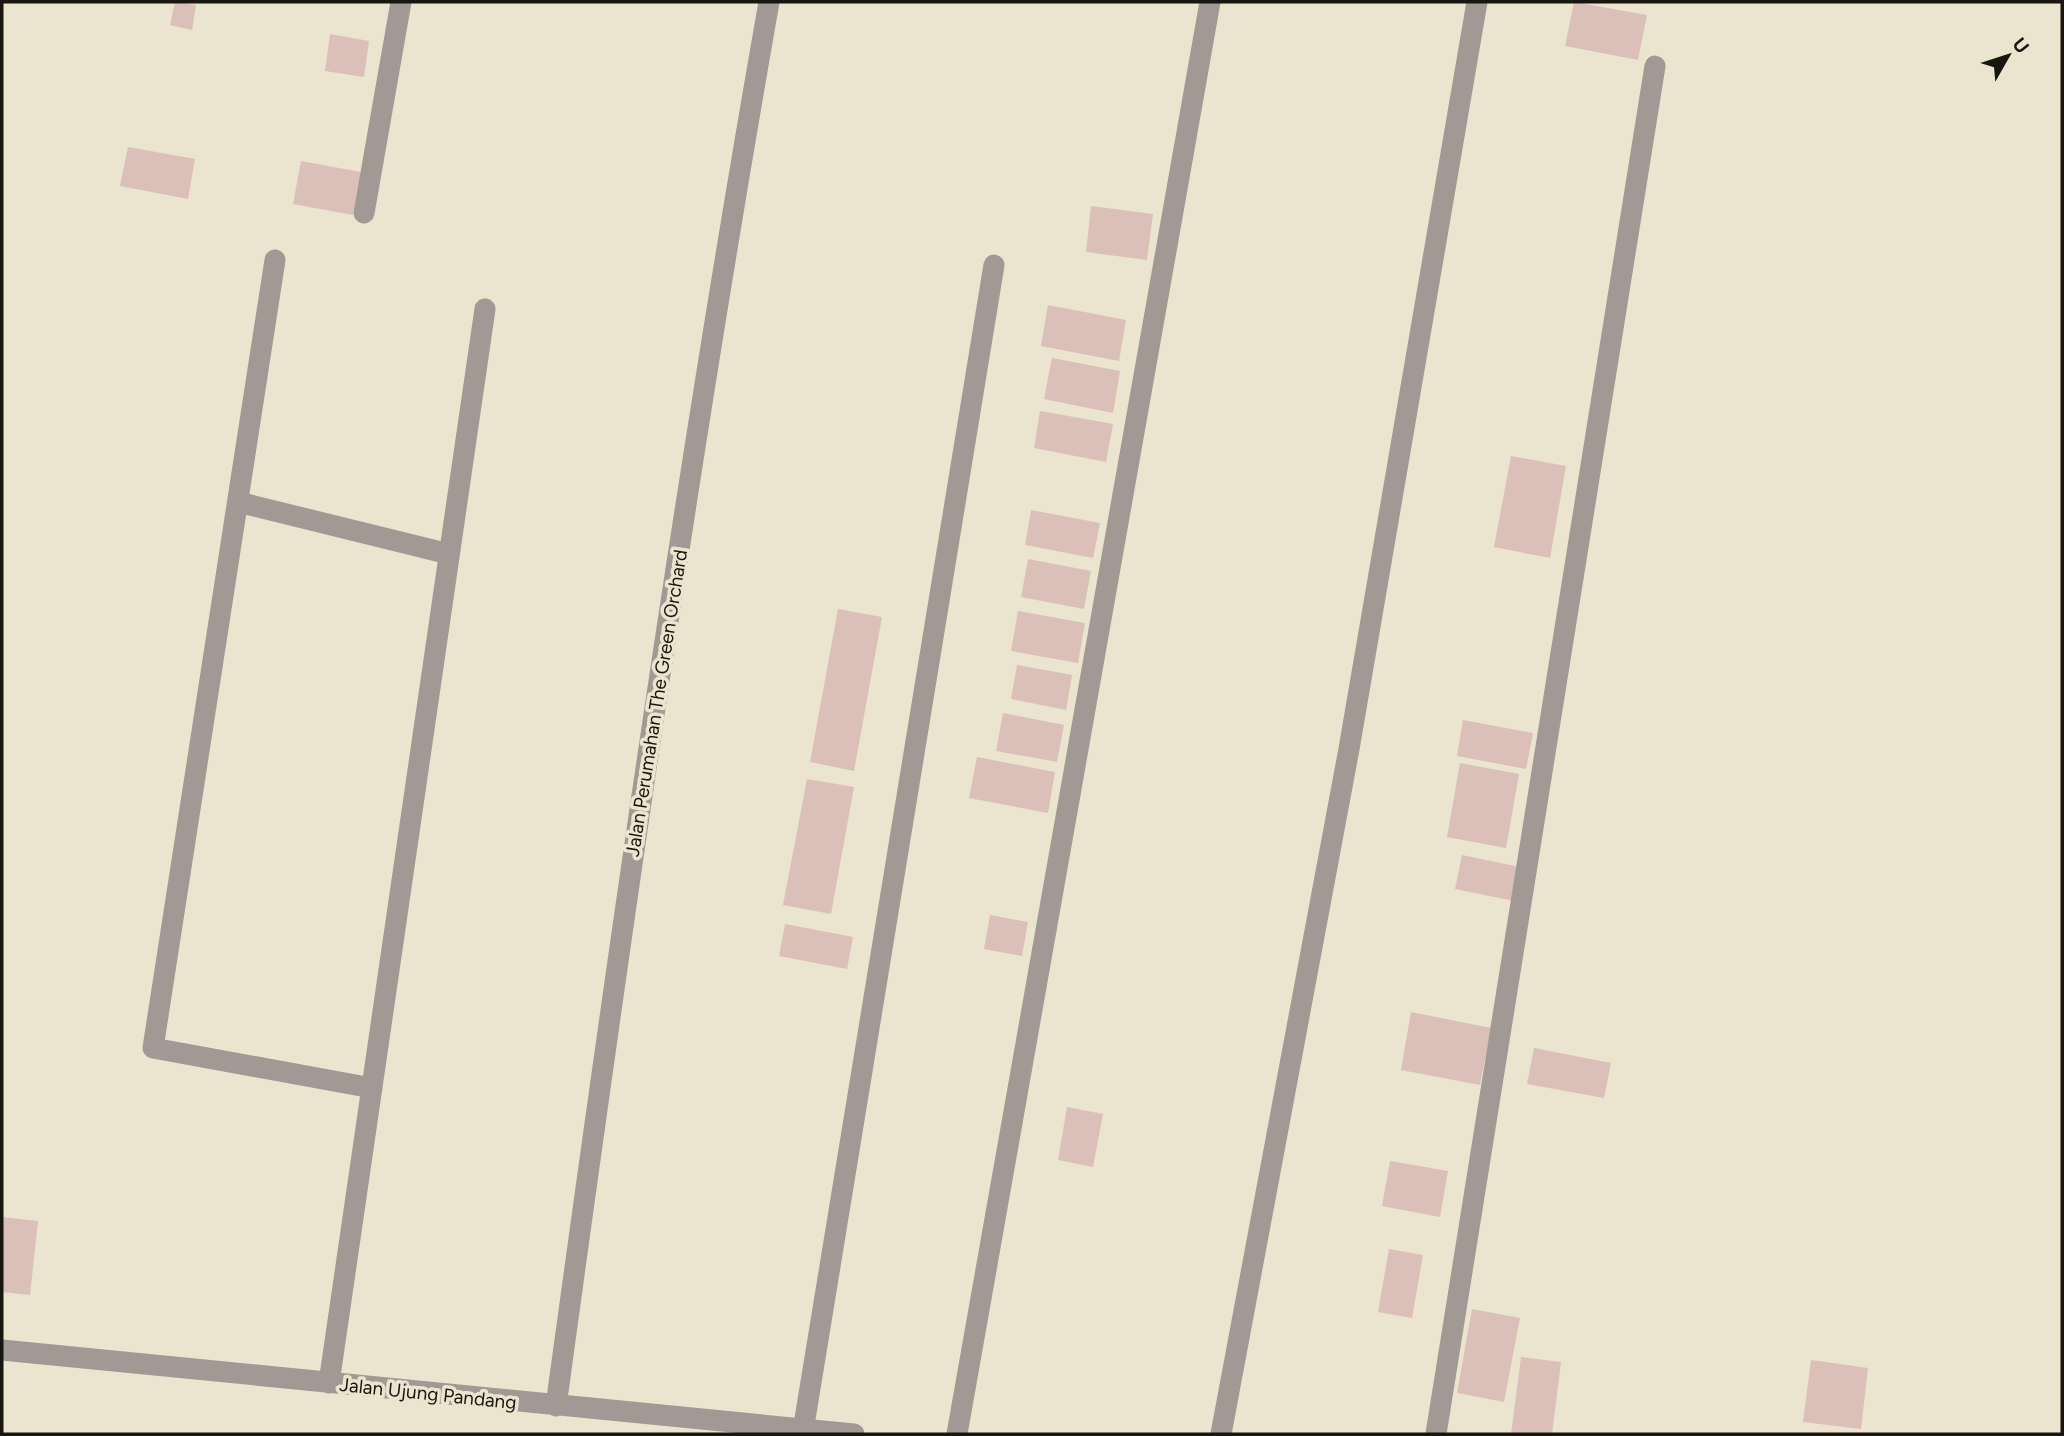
<svg xmlns="http://www.w3.org/2000/svg" width="2064" height="1436" font-family="Figtree,sans-serif">
<style>
.building{fill:#dac0b9}
.lines{fill:none;stroke-linecap:round;stroke-linejoin:round}
.street{stroke:#a29894;stroke-width:21}
.labels{text-anchor:middle;stroke-width:7;stroke-linejoin:round;paint-order:stroke}
.street-label{font-size:19px;fill:#19160f;stroke:#ebe4ce}
</style>
<rect width="100%" height="100%" fill="#ebe4ce"/>
<path class="building" d="M175,2L196,5L192,30L170,25Z
M1574,2L1647,15L1638,60L1565,46Z
M330,34L369,41L364,77L325,71Z
M128,147L195,159L188,199L120,186Z
M301,161L361,172L353,215L293,204Z
M1091,206L1153,214L1147,260L1086,252Z
M1048,305L1126,320L1119,361L1041,346Z
M1052,358L1120,371L1113,413L1044,399Z
M1040,411L1113,424L1106,462L1034,448Z
M1511,456L1566,466L1550,558L1494,547Z
M1031,510L1100,523L1093,558L1025,545Z
M1028,559L1091,571L1084,609L1021,597Z
M838,609L882,617L854,771L810,762Z
M1018,611L1085,623L1078,663L1011,651Z
M1017,665L1072,675L1066,710L1011,699Z
M1003,713L1064,725L1057,762L996,751Z
M1463,720L1533,733L1526,769L1457,756Z
M977,757L1055,772L1048,813L969,798Z
M1460,763L1519,774L1506,848L1447,837Z
M807,779L854,787L831,914L783,905Z
M1462,855L1520,867L1514,901L1455,889Z
M990,915L1028,922L1022,956L984,949Z
M785,924L853,937L847,969L779,956Z
M1411,1012L1491,1028L1480,1085L1401,1070Z
M1534,1048L1611,1063L1604,1098L1527,1084Z
M1067,1107L1103,1114L1093,1167L1058,1160Z
M1390,1161L1448,1171L1440,1217L1382,1206Z
M2,1217L38,1221L30,1295L2,1292Z
M1389,1249L1423,1255L1412,1318L1378,1312Z
M1472,1309L1520,1318L1504,1402L1457,1393Z
M1521,1357L1561,1362L1552,1434H1511Z
M1811,1360L1868,1368L1861,1429L1803,1422Z"/>
<g class="lines">
<path class="street" d="M364,213L401,2
M275,260L153,1048L372,1088
M238,502L449,554
M2,1350L854,1434
M329,1383L485,309
M556,1406C620,937 687,468 769,2
M803,1431L994,265
M957,1434L1210,2
M1221,1434L1349,749L1477,2
M1436,1434L1655,66"/>
</g>
<g class="labels">
<g class="street-label">
<text transform="translate(656 703) rotate(-81)" y="7">Jalan Perumahan The Green Orchard</text>
<text transform="translate(428 1393) rotate(6)" y="7">Jalan Ujung Pandang</text>
</g>
</g>
<rect width="2064" height="1436" fill="none" stroke="#19160f" stroke-width="7"/>
<g transform="translate(2008 56) rotate(51)" stroke="#ebe4ce" stroke-width="5" paint-order="stroke">
<path d="M0-5L12 26L0 18L-12 26Z" fill="#19160f"/>
<text y="-10" font-size="19" font-weight="bold" text-anchor="middle" fill="#19160f">U</text>
</g>
</svg>
